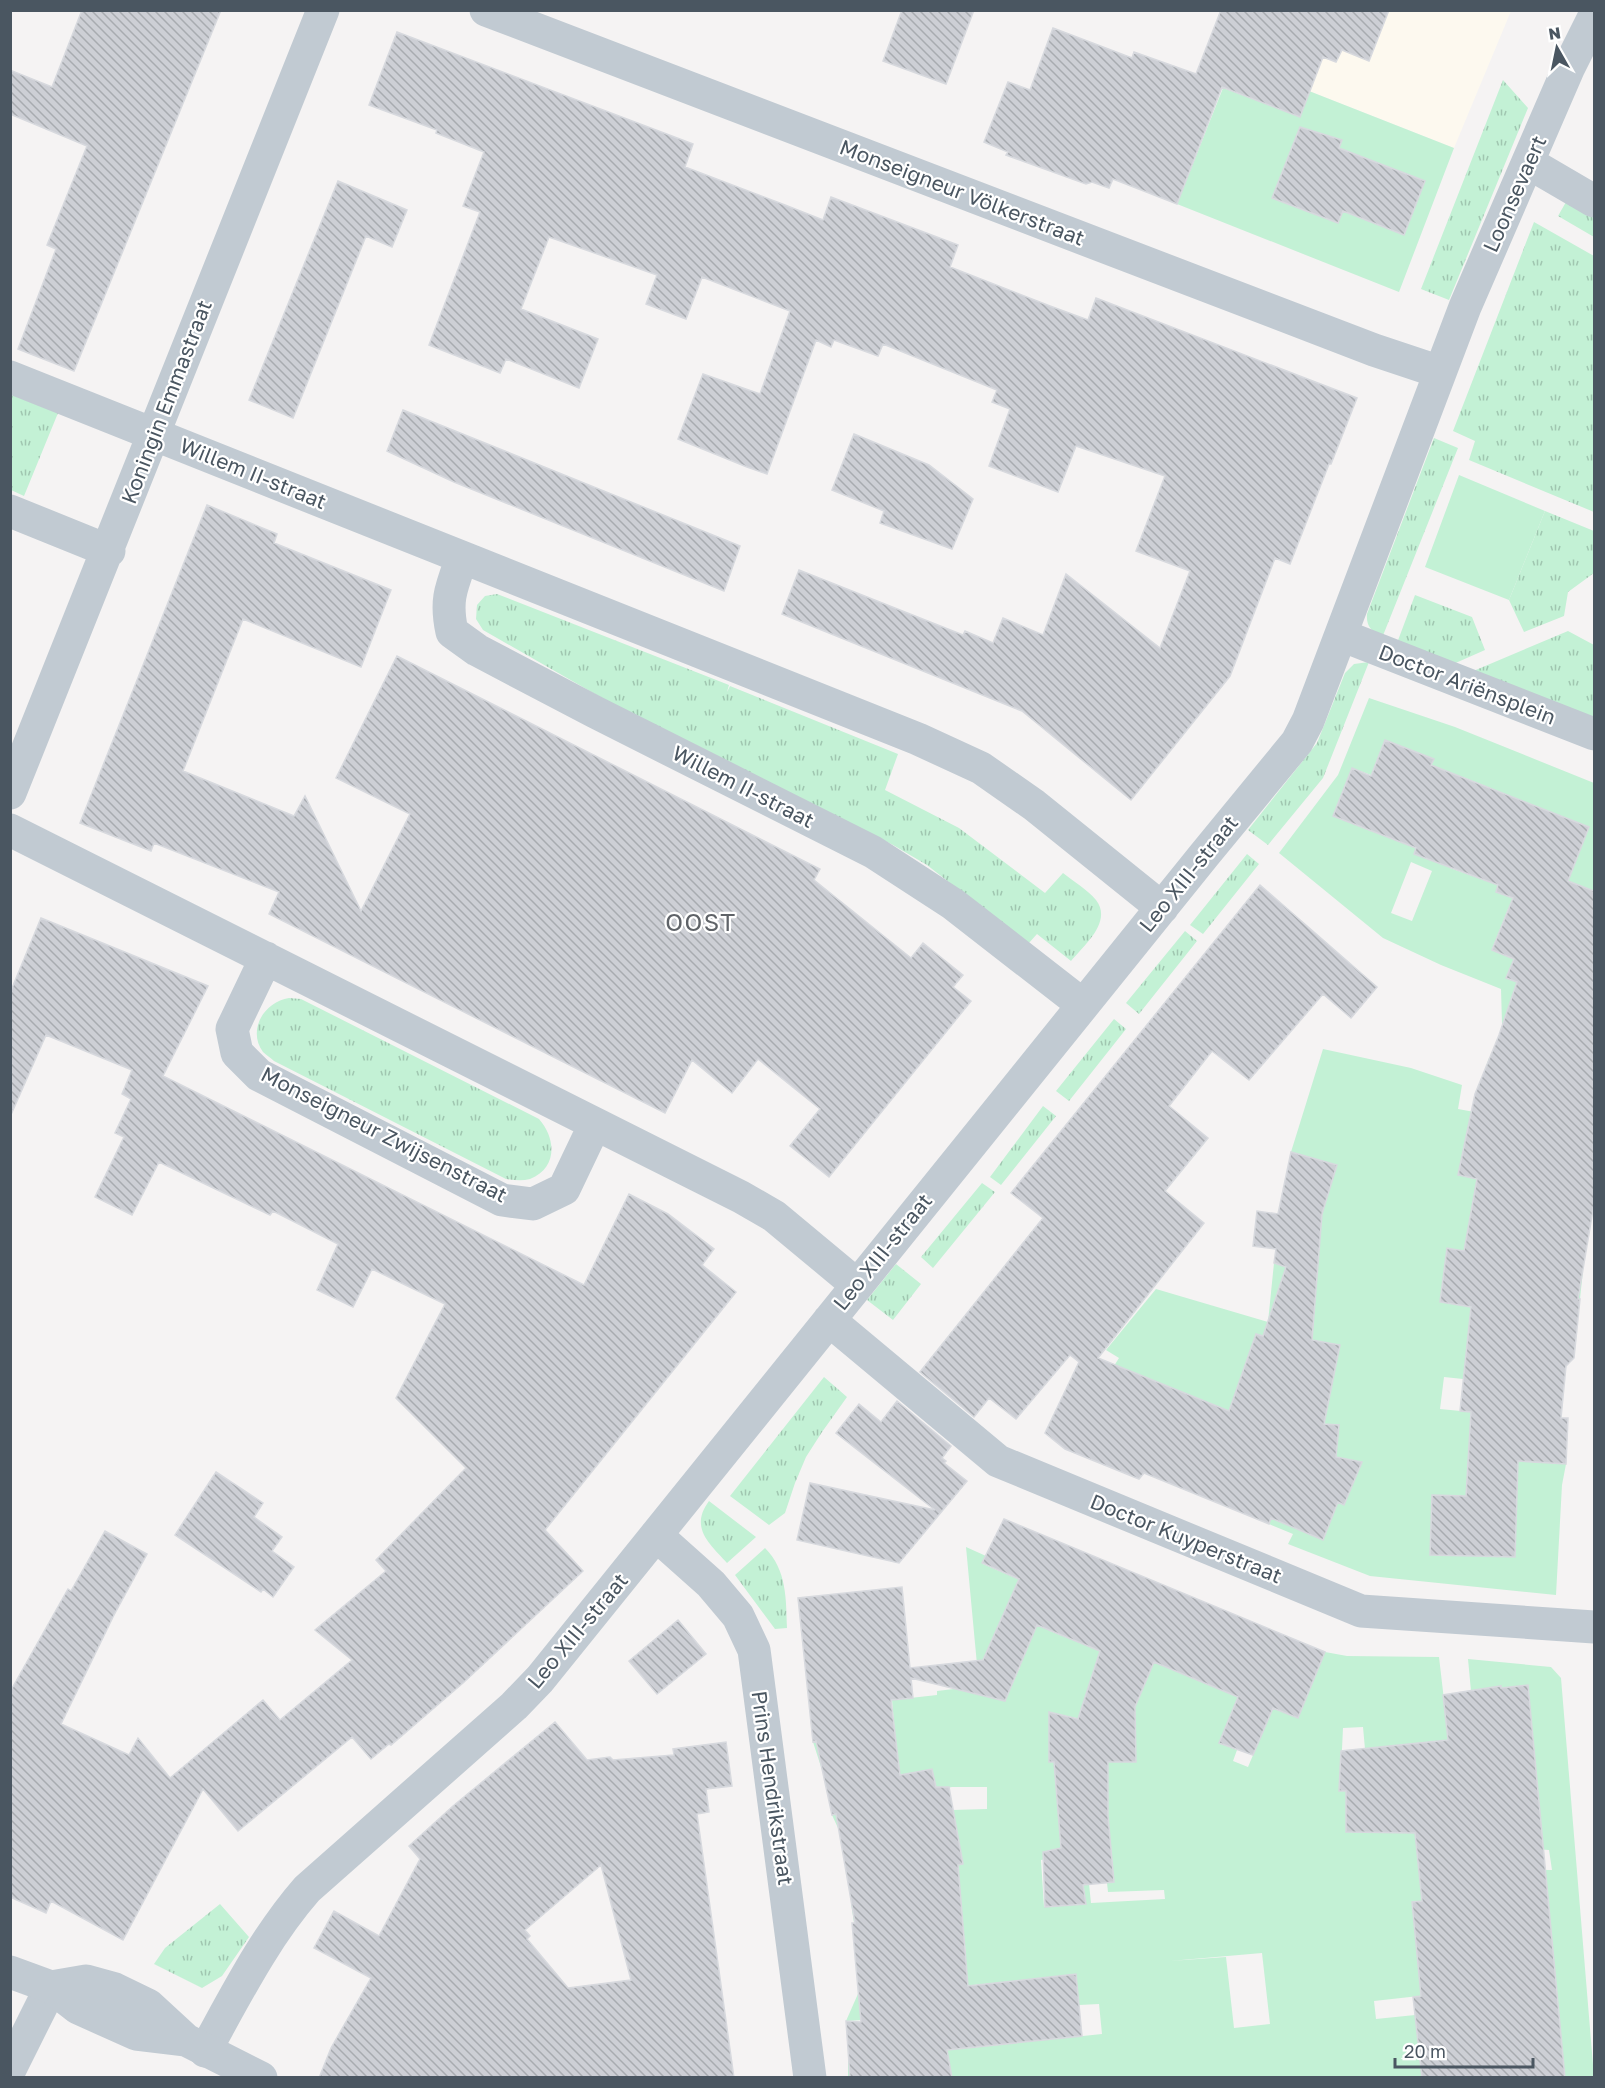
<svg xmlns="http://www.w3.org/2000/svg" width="1605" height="2088" font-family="'Golos Text',sans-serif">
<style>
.commercial{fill:#fdf9ef}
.grass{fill:url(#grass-tufts)}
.garden{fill:#c3f1d5;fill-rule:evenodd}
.building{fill:url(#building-back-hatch);stroke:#d7d9de;stroke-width:1.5;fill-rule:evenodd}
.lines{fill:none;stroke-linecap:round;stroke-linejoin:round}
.minor{stroke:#c1cad2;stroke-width:33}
.tertiary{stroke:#c1cad2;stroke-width:33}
.labels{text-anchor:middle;stroke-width:4.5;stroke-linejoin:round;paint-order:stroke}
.street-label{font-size:21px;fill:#4a5661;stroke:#fff}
.quarter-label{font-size:24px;letter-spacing:1.5px;fill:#5f6368;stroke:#fff}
</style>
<defs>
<pattern id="grass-tufts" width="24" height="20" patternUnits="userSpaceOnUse" patternTransform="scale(1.5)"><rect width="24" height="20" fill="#c3f1d5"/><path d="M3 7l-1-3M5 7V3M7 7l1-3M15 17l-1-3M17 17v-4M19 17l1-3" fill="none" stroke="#a0c6b0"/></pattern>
<pattern id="building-back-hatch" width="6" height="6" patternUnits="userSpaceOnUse" patternTransform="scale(1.5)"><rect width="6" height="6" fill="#cdcfd5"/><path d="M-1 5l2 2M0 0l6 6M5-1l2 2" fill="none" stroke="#a8abb0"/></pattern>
</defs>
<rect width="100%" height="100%" fill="#f5f3f3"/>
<path class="commercial" d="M1389,11H1511L1454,148L1309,91L1259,32L1336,62L1342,50L1370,61Z"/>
<path class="grass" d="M1503,80L1528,108L1449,300L1421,289Z
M1566,202L1594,218V237L1558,216Z
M1534,222L1594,256V512L1469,460L1475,441L1453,431Z
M10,394L58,413L24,496L11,490Z
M1434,438L1458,448L1382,638C1372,631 1366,627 1367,614Z
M1545,511L1594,531V573L1568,592L1564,616L1524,632L1509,600Z
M497,594L729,685L727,692L730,686L898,754L885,790L959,828L1045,893L1063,873C1073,881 1088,890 1096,900C1113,922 1083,946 1071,961L1037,934L1028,944L927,865L893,845L616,706L483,630L476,619L477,605L485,596Z
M1415,595L1472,617L1485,650L1451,665L1397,643Z
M1568,631L1594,645V720L1471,672Z
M1369,662L1323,778L1268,845L1248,830L1317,743L1345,673L1354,664Z
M1247,854L1259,864L1203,934L1190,925Z
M1185,931L1197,941L1139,1014L1126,1003Z
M289,998L301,999L539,1119C556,1138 558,1168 530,1179C522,1181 514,1180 506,1179L274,1061C271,1058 266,1055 263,1052C247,1030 264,1002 289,998Z
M1114,1019L1126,1029L1069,1101L1056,1091Z
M1043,1106L1056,1116L1001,1185L990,1177Z
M982,1183L995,1192L933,1268L921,1257Z
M896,1264L921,1284L893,1320L867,1300Z
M824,1377L847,1397L822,1432L806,1457L795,1483L785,1513L769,1525L730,1496Z
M709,1501L756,1537L727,1563C710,1544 689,1528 709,1501Z
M765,1548C787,1570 786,1599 787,1628L775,1629L735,1575Z
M220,1904L249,1937L222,1976L202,1988L154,1964L165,1948Z"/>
<path class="garden" d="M1223,88L1286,111L1309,91L1454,148L1399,292L1177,204Z
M1459,475L1545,511L1509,600L1425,567Z
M1369,698L1455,727L1594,783V891L1574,884L1580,930L1594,936V971L1567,960L1561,977L1594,990V1026L1548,1012L1589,1096L1594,1098V1142L1553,1133L1463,1154L1458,1175L1510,1185L1473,1202L1469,1221L1509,1229L1506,1247L1584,1261L1580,1299L1535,1294L1440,1302L1490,1308L1468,1342L1463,1379L1444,1377L1440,1409L1471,1412L1468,1463L1508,1461L1566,1464L1562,1485L1556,1595L1370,1576L1288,1544L1293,1534L1269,1524L1277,1504L1209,1447L1190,1492L1155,1477L1105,1380L1119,1358L1106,1350L1156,1289L1268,1322L1274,1263L1317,1276L1322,1214L1294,1212L1291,1152L1323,1049L1411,1068L1462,1085L1458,1109L1507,1118L1478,1089L1489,1058L1506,1065L1519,1030L1502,1024L1501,989L1441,965L1383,938L1279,853L1338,775ZM1385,740L1434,759L1425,782L1371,831L1333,816L1352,768L1371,775ZM1463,777L1552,813L1518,900L1496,892L1498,885L1450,868L1435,849ZM1569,819L1589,827L1568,881L1547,873ZM1411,862L1432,871L1412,921L1391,913ZM1523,904L1519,982L1506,978L1514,959L1492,949L1508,909ZM1303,1422L1339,1425L1336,1453ZM1327,1455L1362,1462L1344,1504L1338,1502L1323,1539Z
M966,1547L986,1556L983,1564L1023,1581L1058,1613L1050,1631L1070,1639L1103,1561L1122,1568L1092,1639L1133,1657L1134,1710L1154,1662L1184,1674H1248L1219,1743L1237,1750L1233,1761L1248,1767L1273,1708L1298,1718L1325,1652L1347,1656L1439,1657L1444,1700L1528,1685L1501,1688L1500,1686H1496V1689L1471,1691L1468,1659L1551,1667L1561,1678L1594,2077H1565L1428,1995L1374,2001L1376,2019L1415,2015L1422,2077L952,2078L950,2068L898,2077H848V2060L904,2057L903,2042L970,2048L1102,2034L1099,2004L1079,2005L1070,1975L964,1986L910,2017L846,2021L861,1987L966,1955L962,1914L854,1923L851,1903L906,1893L893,1818L838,1828L832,1815L914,1798L917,1811L987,1809V1787H952L937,1790L932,1769L881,1779L824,1776L813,1742L895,1733L892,1700L937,1695V1691L979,1686ZM991,1655L1020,1667L1009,1692ZM1049,1712L1081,1719L1135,1762H1108L1049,1758ZM1363,1727L1365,1749L1384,1787L1340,1791L1343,1728ZM1346,1807L1392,1832H1346ZM1058,1809L1081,1845L1061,1848ZM1416,1841L1549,1850L1552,1870L1419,1869ZM1111,1846L1114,1882L1107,1883L1108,1892L1164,1890L1165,1899L1091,1903L1089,1884ZM1082,1853L1085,1904L1044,1907L1041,1860ZM1262,1953L1270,2024L1234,2028L1226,1957L1170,1961Z"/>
<path class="building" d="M82,10H221L74,371L18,349L56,249L47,245L87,146L10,114V70L52,87Z
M902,10H974L946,84L883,61Z
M1221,10H1389L1369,61L1342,50L1336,62L1323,57L1300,117L1222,87L1177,204L1113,179L1109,188L1092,182L1086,184L1006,155L1008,152L984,142L1008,82L1030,90L1053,28L1132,58L1134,52L1196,74Z
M397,32L693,144L685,167L785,205L823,220L831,197L958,245L950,267L1050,306L1088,320L1096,298L1357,398L1331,464H1329L1290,564L1275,558L1230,676L1131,800L1022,711L782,614L799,570L963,635L965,631L993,643L1003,618L1043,635L1066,574L1160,648L1190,571L1136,551L1165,476L1076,446L1058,492L989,466L1010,409L992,402L997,390L883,344L878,356L834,340L831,347L816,340L767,474L747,467L678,439L703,374L760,394L790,311L702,277L686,319L646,304L657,275L549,237L521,309L598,339L579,388L506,359L500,373L429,345L480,212L463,206L484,152L436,133L437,130L369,105Z
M1300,127L1342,140L1339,148L1425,181L1404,235L1343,211L1338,223L1272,198Z
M338,181L407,210L392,247L366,236L293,418L249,400Z
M403,410L740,546L724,591L454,482L387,451Z
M854,434L929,465L973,499L952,549L880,523L884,511L832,490Z
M207,505L277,534L274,543L391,590L361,667L243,619L183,771L294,816L305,796L361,911L410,814L336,778L397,656L820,869L814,880L911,958L923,943L963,975L953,987L971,1001L829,1177L790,1146L820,1109L758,1059L732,1093L692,1060L665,1113L269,914L279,892L154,843L151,851L80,823Z
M1385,740L1434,759L1431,765L1589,827L1568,881L1594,891V1204L1578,1299H1580L1574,1358L1566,1366L1561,1418H1568L1566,1464L1518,1461L1515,1557L1430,1555L1432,1495L1466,1496L1471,1412L1460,1411L1471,1307L1440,1302L1447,1248L1464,1251L1477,1179L1458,1175L1475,1094L1499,1035L1517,982L1506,978L1514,959L1492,950L1513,898L1496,892L1498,885L1414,854L1416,848L1333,816L1352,768L1371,776Z
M1260,885L1377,987L1351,1018L1323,994L1249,1080L1212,1051L1169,1106L1208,1138L1165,1191L1204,1223L1098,1358L1229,1411L1256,1334L1263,1336L1286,1267L1274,1263L1276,1249L1253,1246L1257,1211L1278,1214L1291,1152L1337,1165L1322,1214L1312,1340L1340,1345L1324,1424L1339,1425L1336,1457L1362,1462L1344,1505L1338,1502L1323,1540L1271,1518L1269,1524L1144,1473L1139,1479L1065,1449L1045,1433L1079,1362L1070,1355L1016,1419L989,1398L974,1417L920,1372L1043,1218L1011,1193Z
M41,918L208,986L163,1076L584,1285L629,1194L668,1214L714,1249L702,1265L736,1292L545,1530L583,1571L463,1683L391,1745L389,1744L371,1759L352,1737L238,1831L203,1789L123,1940L51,1901L46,1913L10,1897V1692L68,1589L71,1591L105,1531L147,1554L114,1615L61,1724L129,1755L138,1738L170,1778L263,1700L280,1720L352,1660L315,1630L386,1571L376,1560L466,1468L396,1398L445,1304L372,1269L353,1307L317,1290L338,1244L273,1211L270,1215L159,1162L132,1215L95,1197L124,1137L115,1133L131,1099L122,1094L132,1070L46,1035L10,1117V993Z
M897,1401L951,1446L942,1458L946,1461L944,1463L967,1481L899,1563L797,1540L810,1483L935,1510L836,1433L859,1404L881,1422Z
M216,1472L263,1503L254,1517L282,1537L272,1551L294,1567L273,1597L263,1589L261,1592L175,1535Z
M1004,1519L1325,1652L1298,1718L1273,1708L1253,1755L1219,1743L1238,1697L1154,1662L1135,1707L1136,1762H1108V1816L1114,1882L1083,1885L1086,1904L1045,1907L1043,1852L1061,1848L1054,1762H1049V1712L1078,1719L1100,1651L1037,1625L1005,1701L911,1678L913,1698L891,1700L900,1775L932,1769L936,1787H949L963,1864L958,1865L968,1986L1076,1974L1082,2036L947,2050L952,2078H850L846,2021L861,2022L852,1923H855L836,1814L832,1815L816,1741L813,1742L798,1598L902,1587L910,1668L983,1660L1019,1579L982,1563Z
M678,1620L706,1654L657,1694L629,1661Z
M1528,1685L1565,2078H1422L1413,1997L1421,1996L1412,1902L1422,1901L1415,1833L1346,1832V1791H1339L1341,1751L1448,1740L1443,1695L1501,1686V1688Z
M555,1722L587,1760L610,1757L613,1760L674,1755L673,1749L726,1742L732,1786L706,1789L709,1812L697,1814L734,2078H319L331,2048L371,1978L314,1948L334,1911L379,1936L420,1859L409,1846L453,1806ZM601,1865L631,1980L568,1988L527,1939L530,1936L525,1930Z"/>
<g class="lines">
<path class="minor" d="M486,10L1374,350L1440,372
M1529,163L1594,201
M10,377L918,739L981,768L1034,805L1162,908
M10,511L109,551
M462,558C451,588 445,600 452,632L477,650L595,712L873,852L953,904L1083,1005
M1341,635L1594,734
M10,793L323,10
M10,830L741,1197L774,1216L857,1285
M266,958L232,1029L237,1053L259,1075L502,1200L533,1204L564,1189L595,1124
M829,1320L998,1461L1361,1611L1594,1627
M656,1535L711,1584L738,1616L754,1650L810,2078
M205,2051C236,1995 265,1937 307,1889L514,1706L540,1679L1205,854L1297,742L1308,721L1465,307L1569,67L1594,17
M10,2069L51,1987"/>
<path class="tertiary" d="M10,1972L51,1987L78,2008L136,2034L186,2040
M51,1987L86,1981L115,1989L148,2005L186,2040L261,2078"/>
</g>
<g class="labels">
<g class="street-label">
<text transform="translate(962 193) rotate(21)" y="7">Monseigneur Völkerstraat</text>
<text transform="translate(1515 194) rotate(-66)" y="7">Loonsevaert</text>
<text transform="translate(167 402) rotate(-69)" y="7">Koningin Emmastraat</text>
<text transform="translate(253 474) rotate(22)" y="7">Willem II-straat</text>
<text transform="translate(1467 685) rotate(21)" y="7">Doctor Ariënsplein</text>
<text transform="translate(743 787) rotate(27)" y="7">Willem II-straat</text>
<text transform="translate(1189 874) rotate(-51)" y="7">Leo XIII-straat</text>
<text transform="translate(384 1135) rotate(27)" y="7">Monseigneur Zwijsenstraat</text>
<text transform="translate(883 1252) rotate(-51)" y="7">Leo XIII-straat</text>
<text transform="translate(1186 1539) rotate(22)" y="7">Doctor Kuyperstraat</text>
<text transform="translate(578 1631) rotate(-50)" y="7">Leo XIII-straat</text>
<text transform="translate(772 1788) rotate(82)" y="7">Prins Hendrikstraat</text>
</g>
<g class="quarter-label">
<text x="701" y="931">OOST</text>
</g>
</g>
<rect width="1605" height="2088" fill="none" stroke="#4a5661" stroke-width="24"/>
<g transform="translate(1557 48) rotate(351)" stroke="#ffffff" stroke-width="4.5" paint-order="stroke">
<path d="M0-4.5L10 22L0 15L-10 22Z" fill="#4a5661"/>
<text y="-9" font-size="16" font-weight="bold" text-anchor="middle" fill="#4a5661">N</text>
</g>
<path d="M1395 2058v9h138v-9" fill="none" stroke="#4a5661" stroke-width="3"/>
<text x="1404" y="2058" font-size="18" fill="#4a5661" stroke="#ffffff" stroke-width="4.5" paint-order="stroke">20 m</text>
</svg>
